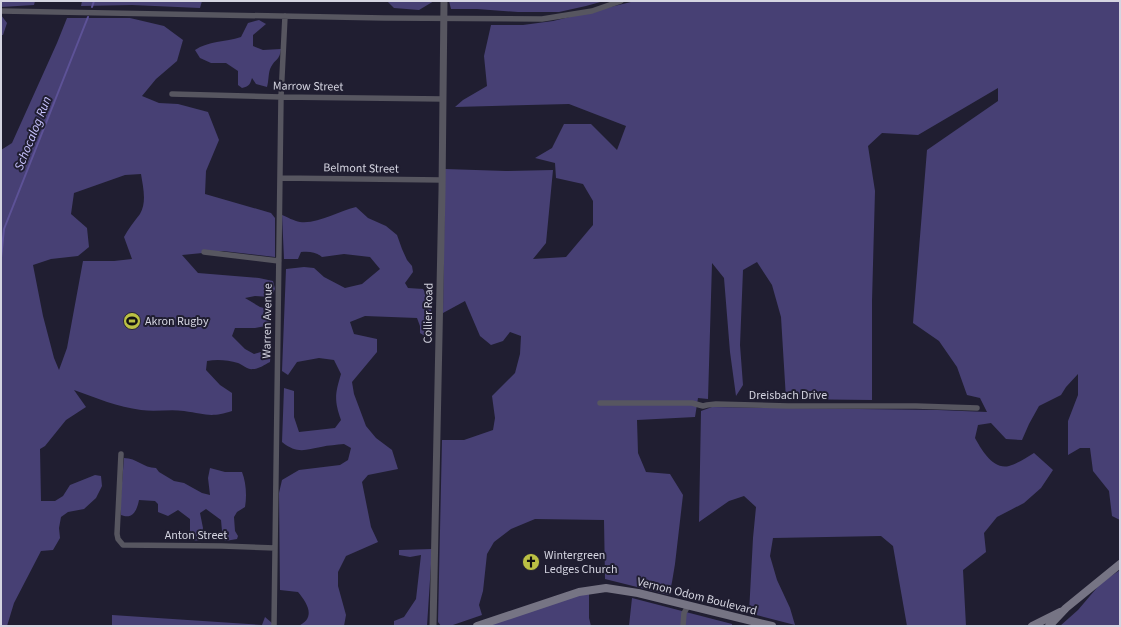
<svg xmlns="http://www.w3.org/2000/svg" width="1121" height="627" font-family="'Source Sans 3',sans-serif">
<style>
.green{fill:#474074;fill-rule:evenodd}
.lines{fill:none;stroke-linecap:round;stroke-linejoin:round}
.stream{stroke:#5d5297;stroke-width:2}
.minor{stroke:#575660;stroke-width:5.5}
.tertiary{stroke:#575660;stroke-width:7}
.secondary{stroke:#767484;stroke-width:8}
.labels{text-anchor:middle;stroke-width:4;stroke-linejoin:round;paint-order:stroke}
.street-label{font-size:12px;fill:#d5d5e1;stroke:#201e31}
.poi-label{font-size:12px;fill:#d5d5e1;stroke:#201e31;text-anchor:start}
.water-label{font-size:13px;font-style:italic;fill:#c8c3ff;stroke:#201e31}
</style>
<rect width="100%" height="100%" fill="#201e31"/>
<path class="green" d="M1,1H35L34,5L1,7Z
M82,1H202L200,8L132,5L81,6Z
M387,1H434L419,10L394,8Z
M449,1H604L586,6L559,12H518L477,9H451Z
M635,1H1120V520L1112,516L1109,491L1093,471L1090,448H1080L1068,455V421L1078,395V374L1066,387L1061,395L1039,406L1029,424L1022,440L1006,439L991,423L978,425L975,438C981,449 993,470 1009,466C1017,464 1027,457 1034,453L1053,470L1041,488L1024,503L997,517L984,533L986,552L963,570L966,626H907L893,546L881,536L773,538L770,556L777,580L790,608L795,625L749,613L753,538L756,507L744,496L729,501L699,522L701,411L712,407L938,410L987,412L980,398L967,395L957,367L939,341L913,323L927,150L998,101V88L918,135L882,133L868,146L875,191L872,301V400L786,399L781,317L772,285L757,262L743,270L740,345L743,385L736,396L730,352L724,278L712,263L708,399L698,398L695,417L637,420L638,453L646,472L670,474L683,495L675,564L672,582L669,595L605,579L604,520L535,519L511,529L494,542L487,554L483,591L479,605L482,615L450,626H441L438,622L442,440H464L493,430L495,418L492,396L515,373L520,354L521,336L510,332L503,341L491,345L480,336L465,301L443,313L445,169L506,171L553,170L546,243L533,259L566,257L593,225V201L583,184L556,178L555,163L535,158L552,148L564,124H591L617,150L626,126L569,104L455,107L463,100L487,86L484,56L491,25H523L553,21Z
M1,15L7,23L3,35H1Z
M67,18H130L164,26L183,40L177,61L156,79L142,96L159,103L178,104L208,112L219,140L206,171L205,194L271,213L275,218V257L223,251L182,255L198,273L259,278L273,281L275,289L271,297L255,296L245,298L260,307L271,310V325L255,328H235L232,336L245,349L254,354L271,349L270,362C264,365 259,369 253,369C248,370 243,365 238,363C228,360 217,359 207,361L206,370L220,385L232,393V411C211,418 205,414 184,411C170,409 156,412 141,410C118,407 96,398 74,390L86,407L66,420L45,446L40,449L41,501H55L63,496L70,485L95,475L101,476L102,486L96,498L84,509L68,512L61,517L59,528L60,538L53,550L41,551L14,603L7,626H1V150L12,143L57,43ZM141,174C143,187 147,202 140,214C134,222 128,229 124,237L132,259L114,261H83L67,348L59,370L54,358L43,316L33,265L51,259L78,256L89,247L87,228L71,214L74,193L125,175Z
M259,20L266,24L253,35V46L263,50L281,49C280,60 275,59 271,67C268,72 269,81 267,87L256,84L252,78C250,84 250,86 242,88L238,85V71L226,63H211L200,58L195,50C208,41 225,42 241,37L248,23Z
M356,207L368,218L386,226L397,235L402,249L407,260L412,266L413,272L405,283L408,288L423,289C431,300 435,323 431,337L428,338L420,333V326L417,318L365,316L350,322L354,334L377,339V352L352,382L354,394L366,426L376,438L392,450L398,469L368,475L362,482L371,527L378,542L346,556L338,572V586L346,615L344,626H298C316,618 308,604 298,592L280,590L279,493L282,480L299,470L340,465L348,460L351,448L344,444C336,445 329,445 321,447C305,450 297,454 282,442L284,388L294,391V417L299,432L335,428L341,420C334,400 335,394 341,374L334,360L319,358L297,362L288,375L282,371L286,269L304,267L314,268L324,277L345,288L362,284L380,269L370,257L344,254L322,257C316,252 309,251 301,252L298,259H284L282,215C287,217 294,221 300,222C319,224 338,211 356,207Z
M124,458C137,458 143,468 156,468L159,472L174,481L184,483L202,493L210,495L208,478L210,468L225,472H242C246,482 247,496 245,507L237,512L234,517L235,531L238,536L237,539L225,541L222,531L221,520L206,509L200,513L203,528L200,540L192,541L190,531V519L178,510L168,516L158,512V504L155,501L139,500C137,510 133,520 121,515V495Z
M432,549L427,626H394V621L404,617L416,599L421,555L410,557L399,555V550Z
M1120,570V626H1060L1078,610L1101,583Z
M589,590V618L591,626H478Z
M632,598L732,624V626H629Z
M112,615L262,625L265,617L272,623V626H112Z"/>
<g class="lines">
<path class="stream" d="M92,7L94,1
M1,258L4,229L88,17
M1,542V563"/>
<path class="minor" d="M1,11L384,18L542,19L592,11L621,1
M172,94L281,97L443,99
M280,178L442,180
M204,252L279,261
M600,403H692L703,406L707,405L716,404L788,406H916L977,408
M121,454L117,534L118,539L123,545L222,546L275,548
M274,626L281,97L285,16
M683,626L684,613L688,606"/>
<path class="tertiary" d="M433,626L442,191L444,1"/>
<path class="secondary" d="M477,626L579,592L606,588L638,593L772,626
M1032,626L1060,612
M1049,626L1066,608L1120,564"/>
</g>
<defs>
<g id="stadium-disc" transform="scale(0.9)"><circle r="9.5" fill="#bbc044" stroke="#201e31"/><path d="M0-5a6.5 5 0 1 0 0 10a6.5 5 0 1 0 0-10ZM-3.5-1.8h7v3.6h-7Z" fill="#111"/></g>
<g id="church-disc" transform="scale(0.9)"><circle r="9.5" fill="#bbc044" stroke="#201e31"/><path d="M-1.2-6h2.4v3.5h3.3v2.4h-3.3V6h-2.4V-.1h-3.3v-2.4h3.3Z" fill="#111"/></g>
</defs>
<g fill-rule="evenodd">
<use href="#stadium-disc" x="132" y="321"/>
<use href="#church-disc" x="531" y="562"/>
</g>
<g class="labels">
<g class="street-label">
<text transform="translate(308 86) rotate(1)" y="4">Marrow Street</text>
<text transform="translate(361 168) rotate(1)" y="4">Belmont Street</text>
<text transform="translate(428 313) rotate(-89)" y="4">Collier Road</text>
<text transform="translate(267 321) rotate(-89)" y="4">Warren Avenue</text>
<text x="788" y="399">Dreisbach Drive</text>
<text x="196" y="539">Anton Street</text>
<text transform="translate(697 596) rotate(14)" y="4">Vernon Odom Boulevard</text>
</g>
<g class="poi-label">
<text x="145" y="325">Akron Rugby</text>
<text x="544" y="559">Wintergreen<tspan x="544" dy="14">Ledges Church</tspan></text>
</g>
<g class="water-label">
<text transform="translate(32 133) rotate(-68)" y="5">Schocalog Run</text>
</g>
</g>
<rect width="1121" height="627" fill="none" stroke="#d5d5e1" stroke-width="4"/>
</svg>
